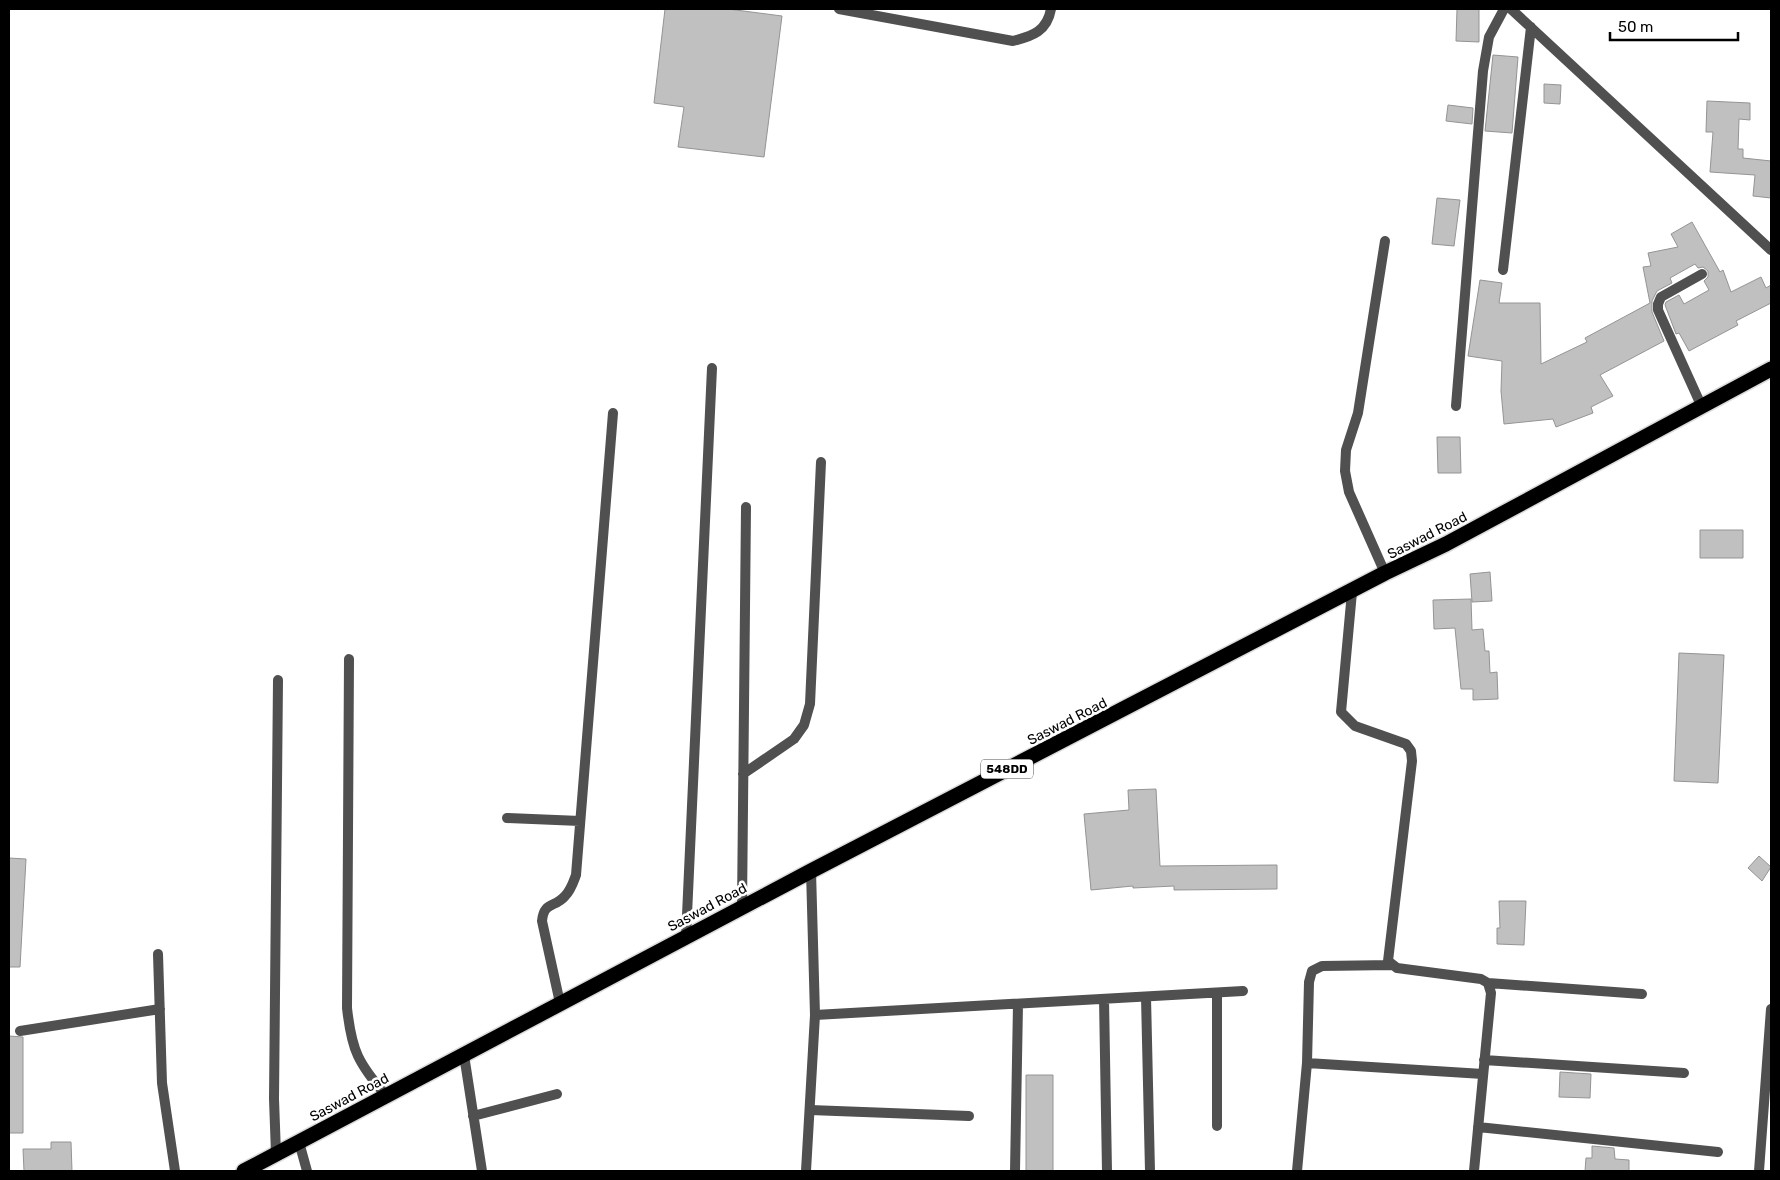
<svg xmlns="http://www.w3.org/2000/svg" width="1780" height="1180" font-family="Rubik,sans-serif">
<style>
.building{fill:#c0c0c0;stroke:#949494}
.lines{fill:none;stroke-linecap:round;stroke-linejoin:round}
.highway-casing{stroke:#dbdbdb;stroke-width:18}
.lane{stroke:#505050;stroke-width:10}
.street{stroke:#505050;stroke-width:10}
.highway{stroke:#000;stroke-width:15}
.labels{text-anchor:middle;stroke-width:5;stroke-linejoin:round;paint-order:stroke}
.shield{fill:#fff;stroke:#4c4c4c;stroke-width:1}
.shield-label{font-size:12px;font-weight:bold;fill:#000}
.street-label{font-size:14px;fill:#000;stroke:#fff}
</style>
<rect width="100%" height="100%" fill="#fff"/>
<path class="building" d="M665,9H728L782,16L764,157L678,147L684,107L654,103Z
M1457,9H1479V42L1456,41Z
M1493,55L1518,57L1512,133L1485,131Z
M1544,84L1561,85L1560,104L1544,103Z
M1707,101L1750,103V120L1739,119L1738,149H1743V158L1771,161V198L1753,196L1755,175L1710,172L1713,132H1706Z
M1448,105L1473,108L1472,124L1446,121Z
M1437,198L1460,200L1454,246L1432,244Z
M1692,222L1720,272L1723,270L1731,292L1761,277L1766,288L1771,285V303L1736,321L1738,325L1689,351L1679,333L1676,334L1665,305L1666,302L1679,295L1684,304L1709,290L1704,281L1708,277V271L1703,267L1698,268L1695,264L1670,278L1672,283L1657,291L1652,301V312L1664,341L1600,375L1613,396L1591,407L1593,413L1556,427L1553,419L1504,424L1501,391L1502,361L1468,356L1480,280L1502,283L1499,303H1540L1541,364L1587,342L1585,338L1650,303L1643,267L1651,266L1648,253L1678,247L1671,234Z
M1437,437H1460L1461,473H1438Z
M1700,530H1743V558H1700Z
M1490,572L1492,601L1472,602L1470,574Z
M1471,599L1472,630L1483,629L1485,651H1489L1490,673L1497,672L1498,699L1473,700V689H1461L1455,628L1434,629L1433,600Z
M1679,653L1724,655L1718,783L1674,781Z
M1156,789L1160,866L1277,865V889L1174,890V886L1133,888V886L1091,890L1084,814L1129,810L1128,790Z
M1759,856L1771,867L1762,881L1748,868Z
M9,858L26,859L20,967H9Z
M1499,901H1526L1524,945L1497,944V928H1500Z
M9,1036L23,1037V1133H9Z
M1560,1072L1591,1074L1590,1098L1559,1097Z
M1026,1075H1053V1171H1026Z
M51,1142H71L72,1171H24L23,1149H51Z
M1592,1146L1614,1148L1615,1159L1629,1160V1171H1585L1586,1158H1592Z"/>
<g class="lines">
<g class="highway-casing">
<path id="highway" d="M244,1171L811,871L1385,573L1446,544L1771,369"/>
</g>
<path class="lane" d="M1385,241L1358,413L1346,450L1345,471L1349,492L1385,573
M1701,405L1658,310V304L1661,297L1702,274
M349,659L347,1008C352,1053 358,1061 386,1096
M743,774L794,739L804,725L810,704L821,462
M507,818L580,821
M742,907L746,507
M686,937L712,368
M158,954L162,1083L175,1171
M560,1003L542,921C544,901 555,908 565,896C571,890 573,883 576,875L613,413
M20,1031L160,1009
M464,1055L482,1171
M810,1110L969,1116
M473,1116L557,1094
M299,1142L307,1171
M276,1154L274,1099L278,680"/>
<path class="street" d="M839,9L1013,41C1033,36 1047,31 1051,9
M1511,9L1771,250
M1503,270L1531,27
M1456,406L1483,71L1489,37L1504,9
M1352,592L1341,712L1355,726L1406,744L1411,751L1412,761L1388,961L1397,968L1481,979L1488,983L1491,993L1474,1171
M1488,983L1642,994
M1217,993V1126
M1146,997L1150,1171
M1104,999L1107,1171
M815,1015L1243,991
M1484,1060L1684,1073
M1307,1063L1483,1074
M1478,1127L1718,1152
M806,1171L815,1015L811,871
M1015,1171L1018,1004
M1297,1171L1307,1063L1309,982L1312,971L1322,966L1392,965
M1759,1171L1771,1009"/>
<use href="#highway" class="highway"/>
</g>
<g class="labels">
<rect class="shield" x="981" y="759.5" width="52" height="19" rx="4"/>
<g class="shield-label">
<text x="1007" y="773">548DD</text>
</g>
<g class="street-label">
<text transform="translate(1427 535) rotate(-27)" y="5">Saswad Road</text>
<text transform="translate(1067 721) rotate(-27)" y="5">Saswad Road</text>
<text transform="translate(707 907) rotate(-28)" y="5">Saswad Road</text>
<text transform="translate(349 1097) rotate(-28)" y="5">Saswad Road</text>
</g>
</g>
<rect width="1780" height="1180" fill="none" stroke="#000000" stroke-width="20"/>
<path d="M1610 32v8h128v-8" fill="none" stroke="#000000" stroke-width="2.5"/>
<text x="1618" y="32" font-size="15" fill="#000000" stroke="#ffffff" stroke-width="4" paint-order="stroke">50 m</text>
</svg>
